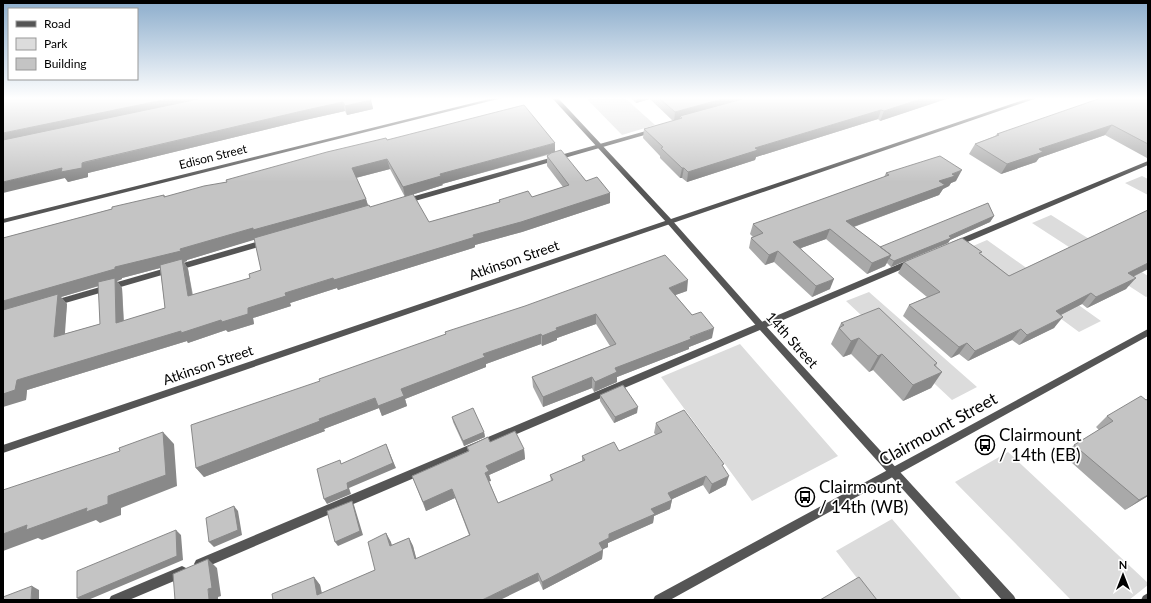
<svg xmlns="http://www.w3.org/2000/svg" width="1151" height="603" font-family="Lato,sans-serif">
<style>
.green{fill:#dcdcdc}
.lines{fill:none;stroke-linecap:round;stroke-linejoin:round}
.service{fill:#555;fill-rule:evenodd}
.minor{fill:#555;fill-rule:evenodd}
.tertiary{fill:#555;fill-rule:evenodd}
.wall{fill:#a9a9a9;fill-rule:evenodd}
.shaded-wall{fill:#898989}
.building{fill:#c4c4c4;stroke:#898989}
.labels{text-anchor:middle;stroke-width:3.5;stroke-linejoin:round;paint-order:stroke}
.far-street-label{font-size:12px;fill:#000;stroke:#fff}
.street-label{font-size:14px;fill:#000;stroke:#fff}
.near-street-label{font-size:17px;fill:#000;stroke:#fff}
.near-poi-label{font-size:17px;fill:#000;stroke:#fff;text-anchor:start}
</style>
<rect width="100%" height="100%" fill="#fff"/>
<path class="green" d="M586,98H625L655,125L622,135Z
M1142,176L1148,179V195L1125,183Z
M1051,215L1148,276V296L1146,297L1032,223Z
M987,240L1101,321L1079,332L966,249Z
M869,292L977,387L952,400L846,301Z
M740,344L838,456L752,501L661,377Z
M1008,452L1148,583V585L1129,600H1071L955,482Z
M892,519L962,600H874L836,551Z"/>
<g class="lines">
<path class="service" d="M653,129L656,131L655,132L408,203H406L403,201L404,199Z
M1148,161V165L958,246H952L951,244L952,242Z
M263,240H269L270,242L269,244L55,306L51,303L55,300Z
M911,259L915,262L914,264L204,568L200,570L196,568L194,564L196,560Z
M182,566L186,568L188,572L186,576L129,600H109L111,596Z
M1148,593V600H1141L1143,596Z"/>
<path class="minor" d="M493,98H502L3,223V219Z
M1029,98H1037L3,453V445Z
M1148,329V336L670,600H653L655,596Z"/>
<path class="tertiary" d="M552,98H558L671,219L765,325L1014,596L1016,600H1002L759,329L667,223Z"/>
</g>
<path class="wall" d="M3,98L371,100L373,109L347,115L345,111L305,120L92,172L88,173V177L68,182Z
M631,98H949L880,121L878,119L756,157L755,160L687,182L682,178H680L660,158V156L643,138L644,129L673,121L650,99L636,103Z
M1148,98V157L1147,158L1105,135L1039,158L1036,162L1001,174L969,154L975,144L995,136L997,134Z
M387,140L555,152L610,203L522,232L475,245V247L473,248L338,290L337,288L290,303L291,306L253,318L254,324L228,332L226,330L188,343L187,341L27,390L26,400L3,238L164,195L165,197L227,182ZM551,154L547,156V166L563,187L532,197L499,200V202L429,222L370,207L368,205L366,199L356,178L390,169L405,197L443,185L442,184ZM255,239L261,270L250,278L193,295L188,269L184,262L187,261V260ZM160,268L165,308L124,321L122,288L117,281L122,279V278ZM99,286L100,324L64,334L67,304L61,297Z
M886,173L956,181L951,183L949,186L943,189L939,195L854,227L880,247L994,216L990,222L950,240L948,243L891,267L887,263L885,266L867,274L826,239L801,248L830,289L812,297L774,262L765,265L749,248L751,238L753,237L750,234L753,224L884,177Z
M1148,210V269L1133,277L1126,289L1087,308L1082,304L1061,315L1054,328L1019,345L1012,340L968,361L959,354L951,358L903,316L909,305L927,297L898,273L904,262L981,254L1009,276Z
M687,291L675,295L712,338L689,347V349L617,377V382L594,392L592,388L543,407L533,387L532,377L610,346L596,324L557,338V340L542,346L541,344L486,364V367L405,399L407,406L382,416L379,408L324,429L325,431L204,477L196,468L320,381L446,334L445,332Z
M841,323L937,363L936,366L942,372L931,388L903,401L873,370L869,372L851,354L843,357L831,344Z
M600,395L637,413L614,423L600,401Z
M1148,399V496L1125,510L1063,455L1074,445L1099,430L1096,427L1107,416Z
M452,417L484,432L485,437L464,446L453,422Z
M656,423L723,467L726,485L709,494L703,485L672,499L670,509L654,516L653,523L608,543V547L603,549L602,559L543,590L539,581L273,600L314,577L320,585L322,593L375,570L386,533L392,545L409,538L413,546L416,559L469,535L455,498L426,511L412,476L468,451L467,447L490,442L524,449L525,459L489,475L491,481H489L498,503L551,481L550,475L582,461V456L619,451L656,435L654,433Z"/>
<path class="shaded-wall" d="M173,98H220L3,144V133Z
M637,98H650V99L636,103Z
M726,98H758L682,118L680,116V120L674,122L675,112Z
M924,98H949L880,121L884,111Z
M371,100L373,109L347,115L345,106Z
M343,102L345,111L305,120L92,172L88,173V177L68,182L65,178L3,193V182L302,111Z
M881,110L878,119L756,157L755,160L687,182L688,172L755,148Z
M1112,125L1105,135L1039,158L1036,162L1001,174L1007,164L1039,149Z
M555,143V152L442,184L443,185L405,197L403,187L440,174Z
M387,159L390,169L355,178L352,168Z
M682,168H684L682,178H680Z
M962,170L956,181L951,183L949,186L943,189L939,195L842,231L846,221L939,181L952,174Z
M610,193V203L522,232L475,245V247L473,248L338,290L337,288L290,303L291,306L253,318L254,324L228,332L226,330L188,343L187,341L27,390L26,400L3,407V394L17,380L248,308L285,293Z
M366,199L369,209L257,239L187,260V261L184,262L188,269L194,306L188,296L183,262L122,278V279L117,281L122,288L124,333L116,323L115,281L61,297L67,304L64,347L3,313V301L115,267L180,249L253,228Z
M994,216L990,222L950,240L948,243L891,267L894,261Z
M830,229L826,239L790,252L793,242Z
M778,251L774,262L765,265L769,255Z
M891,255L885,266L867,274L872,263Z
M1148,263V269L1118,284L1128,273Z
M1136,278L1126,289L1087,308L1096,297Z
M834,279L830,289L812,297L816,286Z
M688,280L687,291L667,298L669,288Z
M1091,293L1082,304L1047,322L1056,311Z
M596,314V324L557,338V340L542,346V336L556,328Z
M1063,317L1054,328L1019,345L1027,335Z
M714,328L712,338L689,347V349L617,377V382L594,392L595,382L615,368Z
M1021,329L1012,340L968,361L975,351Z
M541,334V344L486,364V367L405,399L407,406L382,416L379,408L324,429L325,431L204,477L196,468L319,419L401,389L483,354Z
M859,338L851,354L843,357L851,341Z
M967,343L959,354L951,358L959,347Z
M882,354L873,370L869,372L878,356Z
M942,372L931,388L903,401L913,385Z
M592,377V388L543,407V397Z
M638,407L637,413L614,423L615,417Z
M163,432L174,444L177,486L121,508V515L100,523L96,520L42,540L38,538L3,551V534L27,525L87,508L108,496Z
M484,432L485,437L464,446L463,441Z
M386,444L396,468L349,488L351,494L327,504L324,499L347,483Z
M524,449L525,459L489,475L491,481L487,482L485,473L486,466Z
M706,476L703,485L666,502L668,493Z
M729,476L726,485L709,494L712,484Z
M452,489L455,498L426,511L423,502Z
M1148,495V496L1125,510L1139,500Z
M672,500L670,509L654,516L653,523L608,543V547L599,551V543L609,534L651,509Z
M352,501L354,505L363,535L338,546L335,542Z
M234,506L238,511L242,535L214,547L209,542Z
M176,530L181,535L183,560L88,600H80L77,598Z
M386,533L391,542L394,555L390,546Z
M409,538L413,546L419,568L415,559Z
M603,550L602,559L543,590L542,582Z
M208,559L217,568L221,596L218,597V600H209L208,589Z
M538,573L539,581L500,600H482Z
M314,577L320,585L323,600L317,595Z
M32,586L39,590V600H31Z"/>
<path class="building" d="M3,98H173L3,133Z
M203,98H370L371,100L345,106L343,102L302,111L85,162L82,163V168L61,172L62,168L3,182V140Z
M659,98H726L675,112Z
M746,98H924L884,111L881,110L755,148L758,150L688,172L684,168H682L661,148L663,147L644,129L682,118L680,116Z
M1101,98H1148V144L1112,125L1039,149L1043,152L1007,164L975,144L999,135L997,134Z
M524,105L555,143L440,174L441,176L403,187L387,159L352,168L366,199L253,230V228L180,249L181,251L115,267V269L3,301V238L112,209V207L164,195V197L204,186L227,182L226,180L327,152L386,138L387,140Z
M561,150L586,181L597,177L610,193L521,222L473,235L474,237L472,238L334,280L333,278L285,293L286,296L248,308V314L222,322L221,320L181,333V331L17,380L15,390L3,394V310L58,294L54,337L100,324L98,282L115,278L116,323L165,308L160,265L182,259L188,296L250,278L249,274L261,270L254,238L369,205L370,207L413,194L429,222L500,202L499,200L528,191L532,197L569,185L547,156L551,153Z
M940,156L962,170L952,174L955,176L939,181L945,185L846,221L891,255L872,263L830,229L793,242L834,279L816,286L778,251L769,255L751,238L763,233L753,224L889,175L886,173Z
M988,203L994,216L949,236L951,238L894,261L889,258L891,255L880,247Z
M1148,210V263L1128,273L1136,278L1096,297L1091,293L1056,311L1063,317L1027,335L1021,329L975,351L967,343L959,347L909,305L940,292L904,262L962,238L982,252L979,253L1009,276Z
M665,255L688,280L669,288L692,315L701,312L714,328L690,337L691,339L615,368L617,372L595,382L592,377L543,397L532,377L616,344L596,314L556,328L557,330L542,336L541,334L483,354L485,357L401,389L404,396L378,406L375,398L319,419L320,421L196,468L191,425L320,381L319,379L446,334L445,332L525,306Z
M879,308L937,363L934,365L942,372L913,385L882,354L878,356L859,338L851,341L839,328L844,325L841,323Z
M623,385L638,407L615,417L600,395Z
M1141,396L1146,400L1148,399V495L1139,500L1074,445L1113,421L1107,416Z
M473,408L484,432L463,441L452,417Z
M684,410L724,464L722,465L729,476L712,484L706,476L668,493L672,500L651,509L655,514L609,534V538L599,543L603,550L542,582L538,573L482,600H273L272,594L314,577L317,595L375,570L368,542L386,533L390,546L409,538L415,559L470,535L452,489L423,502L412,476L469,451L467,447L488,437L490,442L515,431L524,449L486,466L489,471L485,473L498,503L553,480L550,475L585,460L582,456L614,442L619,451L662,432L656,423Z
M163,432L166,475L108,496V504L86,512L87,508L26,530L27,525L3,534V490L120,451L119,448Z
M386,444L393,463L347,483L348,489L324,499L317,469L340,460L341,464Z
M352,501L360,531L335,542L327,511Z
M234,506L238,530L209,542L206,518Z
M176,530L177,556L77,598V571Z
M208,559L212,588L208,589L209,600H175L173,574Z
M859,577L877,600H820Z
M32,586L31,600H3V597Z"/>
<linearGradient id="sky" x2="0" y2="1"><stop stop-color="#8cadcc"/><stop offset="0.54" stop-color="#fff"/><stop offset="1" stop-color="#fff" stop-opacity="0"/></linearGradient>
<rect width="1151" height="182" fill="url(#sky)"/>
<defs>
<g id="bus-ring" transform="scale(1)"><circle r="9.5" fill="#fff" stroke="#000" stroke-width="1.5"/><path d="M-5-6H5V4H4V6H2V4H-2V6H-4V4H-5ZM-3.5-4V0h7V-4ZM-3.5 1.2v1.5H-2V1.2ZM2 1.2v1.5H3.5V1.2Z" fill="#000"/></g>
</defs>
<g fill-rule="evenodd">
<use href="#bus-ring" x="985" y="445"/>
<use href="#bus-ring" x="805" y="497"/>
</g>
<g class="labels">
<g class="far-street-label">
<text transform="translate(213 157) rotate(-14)" y="4">Edison Street</text>
</g>
<g class="street-label">
<text transform="translate(514 260) rotate(-19)" y="5">Atkinson Street</text>
<text transform="translate(792 340) rotate(48)" y="5">14th Street</text>
<text transform="translate(208 365) rotate(-19)" y="5">Atkinson Street</text>
</g>
<g class="near-street-label">
<text transform="translate(938 429) rotate(-29)" y="6">Clairmount Street</text>
</g>
<g class="near-poi-label">
<text x="999" y="441">Clairmount<tspan x="999" dy="20">/ 14th (EB)</tspan></text>
<text x="819" y="493">Clairmount<tspan x="819" dy="20">/ 14th (WB)</tspan></text>
</g>
</g>
<rect width="1151" height="603" fill="none" stroke="#000000" stroke-width="8"/>
<rect x="8" y="8" width="130" height="72" fill="#ffffff" stroke="#999999"/>
<rect x="16" y="21" width="20" height="6" fill="#555555" stroke="#999999"/>
<text x="44" y="28" font-size="12" fill="#000000">Road</text>
<rect x="16" y="38" width="20" height="12" fill="#dcdcdc" stroke="#999999"/>
<text x="44" y="48" font-size="12" fill="#000000">Park</text>
<rect x="16" y="58" width="20" height="12" fill="#c4c4c4" stroke="#999999"/>
<text x="44" y="68" font-size="12" fill="#000000">Building</text>
<g transform="translate(1123 575)" stroke="#ffffff" stroke-width="3" paint-order="stroke">
<path d="M0-3L7 15L0 10L-7 15Z" fill="#000000"/>
<text y="-6" font-size="11" font-weight="bold" text-anchor="middle" fill="#000000">N</text>
</g>
</svg>
